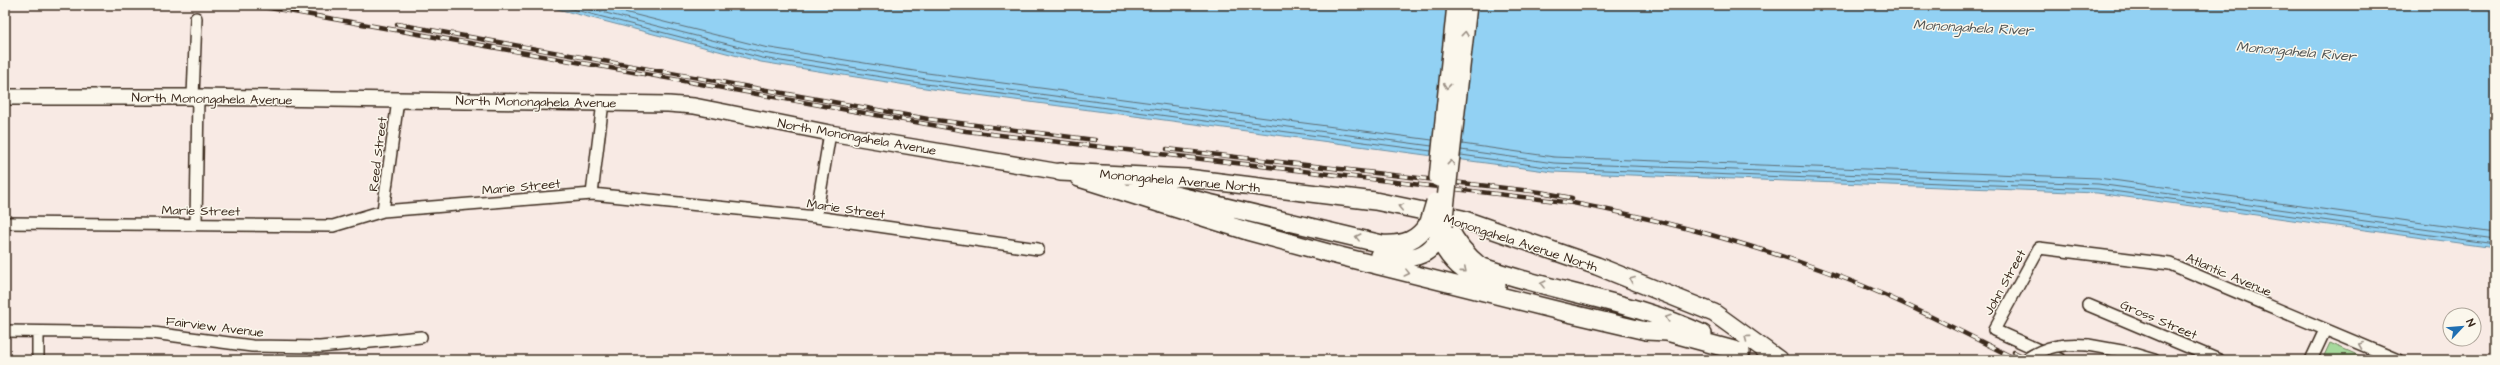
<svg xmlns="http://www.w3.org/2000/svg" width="2500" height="365" font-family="'Architects Daughter',sans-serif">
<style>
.green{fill:#a5d99c;stroke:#70825d}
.water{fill:#92d1f3;stroke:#6f8e9e}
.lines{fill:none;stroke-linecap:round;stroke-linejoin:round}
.shore{stroke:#5e6d73;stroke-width:1}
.street-casing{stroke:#3b2a1e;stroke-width:14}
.secondary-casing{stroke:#3b2a1e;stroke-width:18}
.primary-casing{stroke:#3b2a1e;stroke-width:20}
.street{stroke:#fbf7ec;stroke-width:11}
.secondary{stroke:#fbf7ec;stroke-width:15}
.primary{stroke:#fbf7ec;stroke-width:17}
.rail-casing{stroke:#3b2a1e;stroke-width:4.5}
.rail{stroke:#fbf7ec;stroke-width:3;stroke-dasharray:9;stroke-linecap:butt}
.street-bridge-casing{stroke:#3b2a1e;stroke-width:14;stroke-linecap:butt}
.primary-bridge-casing{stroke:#3b2a1e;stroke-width:20;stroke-linecap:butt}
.street-bridge{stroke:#fbf7ec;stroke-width:11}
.primary-bridge{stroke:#fbf7ec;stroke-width:17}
.oneway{stroke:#9b9085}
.labels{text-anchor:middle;stroke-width:3;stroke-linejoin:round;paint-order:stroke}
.street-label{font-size:13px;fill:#3b2a1e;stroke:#fbf7ec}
.water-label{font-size:14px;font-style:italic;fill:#515453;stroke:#fbf7ec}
</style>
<rect width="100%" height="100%" fill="#f8eae4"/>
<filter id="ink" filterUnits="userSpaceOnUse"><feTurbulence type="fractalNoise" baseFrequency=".025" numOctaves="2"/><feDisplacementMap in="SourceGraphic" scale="8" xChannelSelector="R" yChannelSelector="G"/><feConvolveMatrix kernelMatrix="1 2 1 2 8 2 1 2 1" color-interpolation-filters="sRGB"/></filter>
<g filter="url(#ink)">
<path class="green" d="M2330,343L2369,360H2322Z"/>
<path class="water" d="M542,5H2495V248L2097,193L1553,172L925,88L761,62Z"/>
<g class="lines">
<path class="shore" d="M556,5L762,58L926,84L1431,151
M574,5L763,53L926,79L1432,146
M596,5L764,47L927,73L1432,140
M1462,144L1554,157L2098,178L2495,233
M1461,150L1554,163L2098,184L2495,239
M1461,155L1553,168L2098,189L2495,244"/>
<g class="street-casing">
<path id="street" d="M193,97L196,18
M592,194L603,102
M383,211L398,100
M816,217L830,133
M5,223L333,226L383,211L592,194L816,217L1038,249
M196,223L198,97
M2088,305L2219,360
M5,331L153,333L252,346L320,347L421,337
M2088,345L2127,352L2154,360
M38,360V332
M2061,360L1994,330L2039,248L2170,264L2398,360
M2311,360L2325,330"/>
</g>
<g class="secondary-casing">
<path id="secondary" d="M5,97H198L668,104L694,106L830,133L1060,172"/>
</g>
<g class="primary-casing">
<path id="primary" d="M1060,172L1187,178L1375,201L1462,219L1597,266L1714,313L1779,360
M1079,178L1247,231L1332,254L1564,312L1646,331L1667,332L1741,352
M1137,186L1382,244C1404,245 1417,241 1429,222
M1449,228C1457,244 1466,255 1480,266C1553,293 1632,300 1703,334
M1437,229C1443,259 1469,279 1497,286
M1379,255C1409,262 1434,259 1443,226"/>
</g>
<use href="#street" class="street"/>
<use href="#secondary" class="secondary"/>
<use href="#primary" class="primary"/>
<g class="rail-casing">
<path id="rail" d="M245,5L283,10L966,131L1573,203C1658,219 1741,241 1822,270C1890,294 1954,328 2018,360
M397,24L928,119L1095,140
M1167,149L1540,192L1572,198
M2014,352L2030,360"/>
</g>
<use href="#rail" class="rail"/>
<g class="street-bridge-casing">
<path id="street-bridge" d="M2025,360C2045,346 2064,343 2088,345"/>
</g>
<g class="primary-bridge-casing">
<path id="primary-bridge" d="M1438,178L1456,5
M1429,222L1435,202
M1443,226L1468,5"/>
</g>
<use href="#street-bridge" class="street-bridge"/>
<use href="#primary-bridge" class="primary-bridge"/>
</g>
<defs><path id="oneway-chevron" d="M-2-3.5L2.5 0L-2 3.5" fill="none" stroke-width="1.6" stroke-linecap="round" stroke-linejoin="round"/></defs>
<g class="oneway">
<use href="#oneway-chevron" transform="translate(1465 34) rotate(-84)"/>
<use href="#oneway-chevron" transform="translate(1447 86) rotate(96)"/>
<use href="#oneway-chevron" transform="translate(1451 163) rotate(-84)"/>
<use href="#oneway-chevron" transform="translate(1401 207) rotate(-168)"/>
<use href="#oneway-chevron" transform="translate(1358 237) rotate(-166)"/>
<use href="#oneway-chevron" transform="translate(1464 270) rotate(41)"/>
<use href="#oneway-chevron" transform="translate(1407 273) rotate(14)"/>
<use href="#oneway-chevron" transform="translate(1632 280) rotate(-158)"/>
<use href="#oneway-chevron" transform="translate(1543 284) rotate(-166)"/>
<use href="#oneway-chevron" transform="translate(1668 318) rotate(-161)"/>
<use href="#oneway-chevron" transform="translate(1747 338) rotate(-143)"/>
<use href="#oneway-chevron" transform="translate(2361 345) rotate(-158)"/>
</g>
</g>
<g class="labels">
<g class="street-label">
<text transform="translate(212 98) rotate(1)" y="5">North Monongahela Avenue</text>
<text transform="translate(536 101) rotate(1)" y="5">North Monongahela Avenue</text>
<text transform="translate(857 136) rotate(10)" y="5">North Monongahela Avenue</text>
<text transform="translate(377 154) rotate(-83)" y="5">Reed Street</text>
<text transform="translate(1180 180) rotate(5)" y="5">Monongahela Avenue North</text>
<text transform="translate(521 186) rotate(-5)" y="5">Marie Street</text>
<text transform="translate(846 208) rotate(8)" y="5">Marie Street</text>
<text transform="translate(201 210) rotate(1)" y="5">Marie Street</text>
<text transform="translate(1521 242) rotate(18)" y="5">Monongahela Avenue North</text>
<text transform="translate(2229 274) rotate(23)" y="5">Atlantic Avenue</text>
<text transform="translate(2004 282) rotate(-61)" y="5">John Street</text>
<text transform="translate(2159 319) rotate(23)" y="5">Gross Street</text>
<text transform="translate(215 326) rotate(7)" y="5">Fairview Avenue</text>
</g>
<g class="water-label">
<text transform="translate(1973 27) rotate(3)" y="5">Monongahela River</text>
<text transform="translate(2296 51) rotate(5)" y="5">Monongahela River</text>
</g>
</g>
<rect width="2500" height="365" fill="none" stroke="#fbf7ec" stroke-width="20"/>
<rect x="10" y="10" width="2480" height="345" fill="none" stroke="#3b2a1e" stroke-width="1.5" filter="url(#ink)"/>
<g transform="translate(2462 327) rotate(64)"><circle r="19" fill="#fbf7ec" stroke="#aea59a"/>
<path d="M0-3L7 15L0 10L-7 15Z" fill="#1f6fb2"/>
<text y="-6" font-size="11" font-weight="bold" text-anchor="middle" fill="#3b2a1e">N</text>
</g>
</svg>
